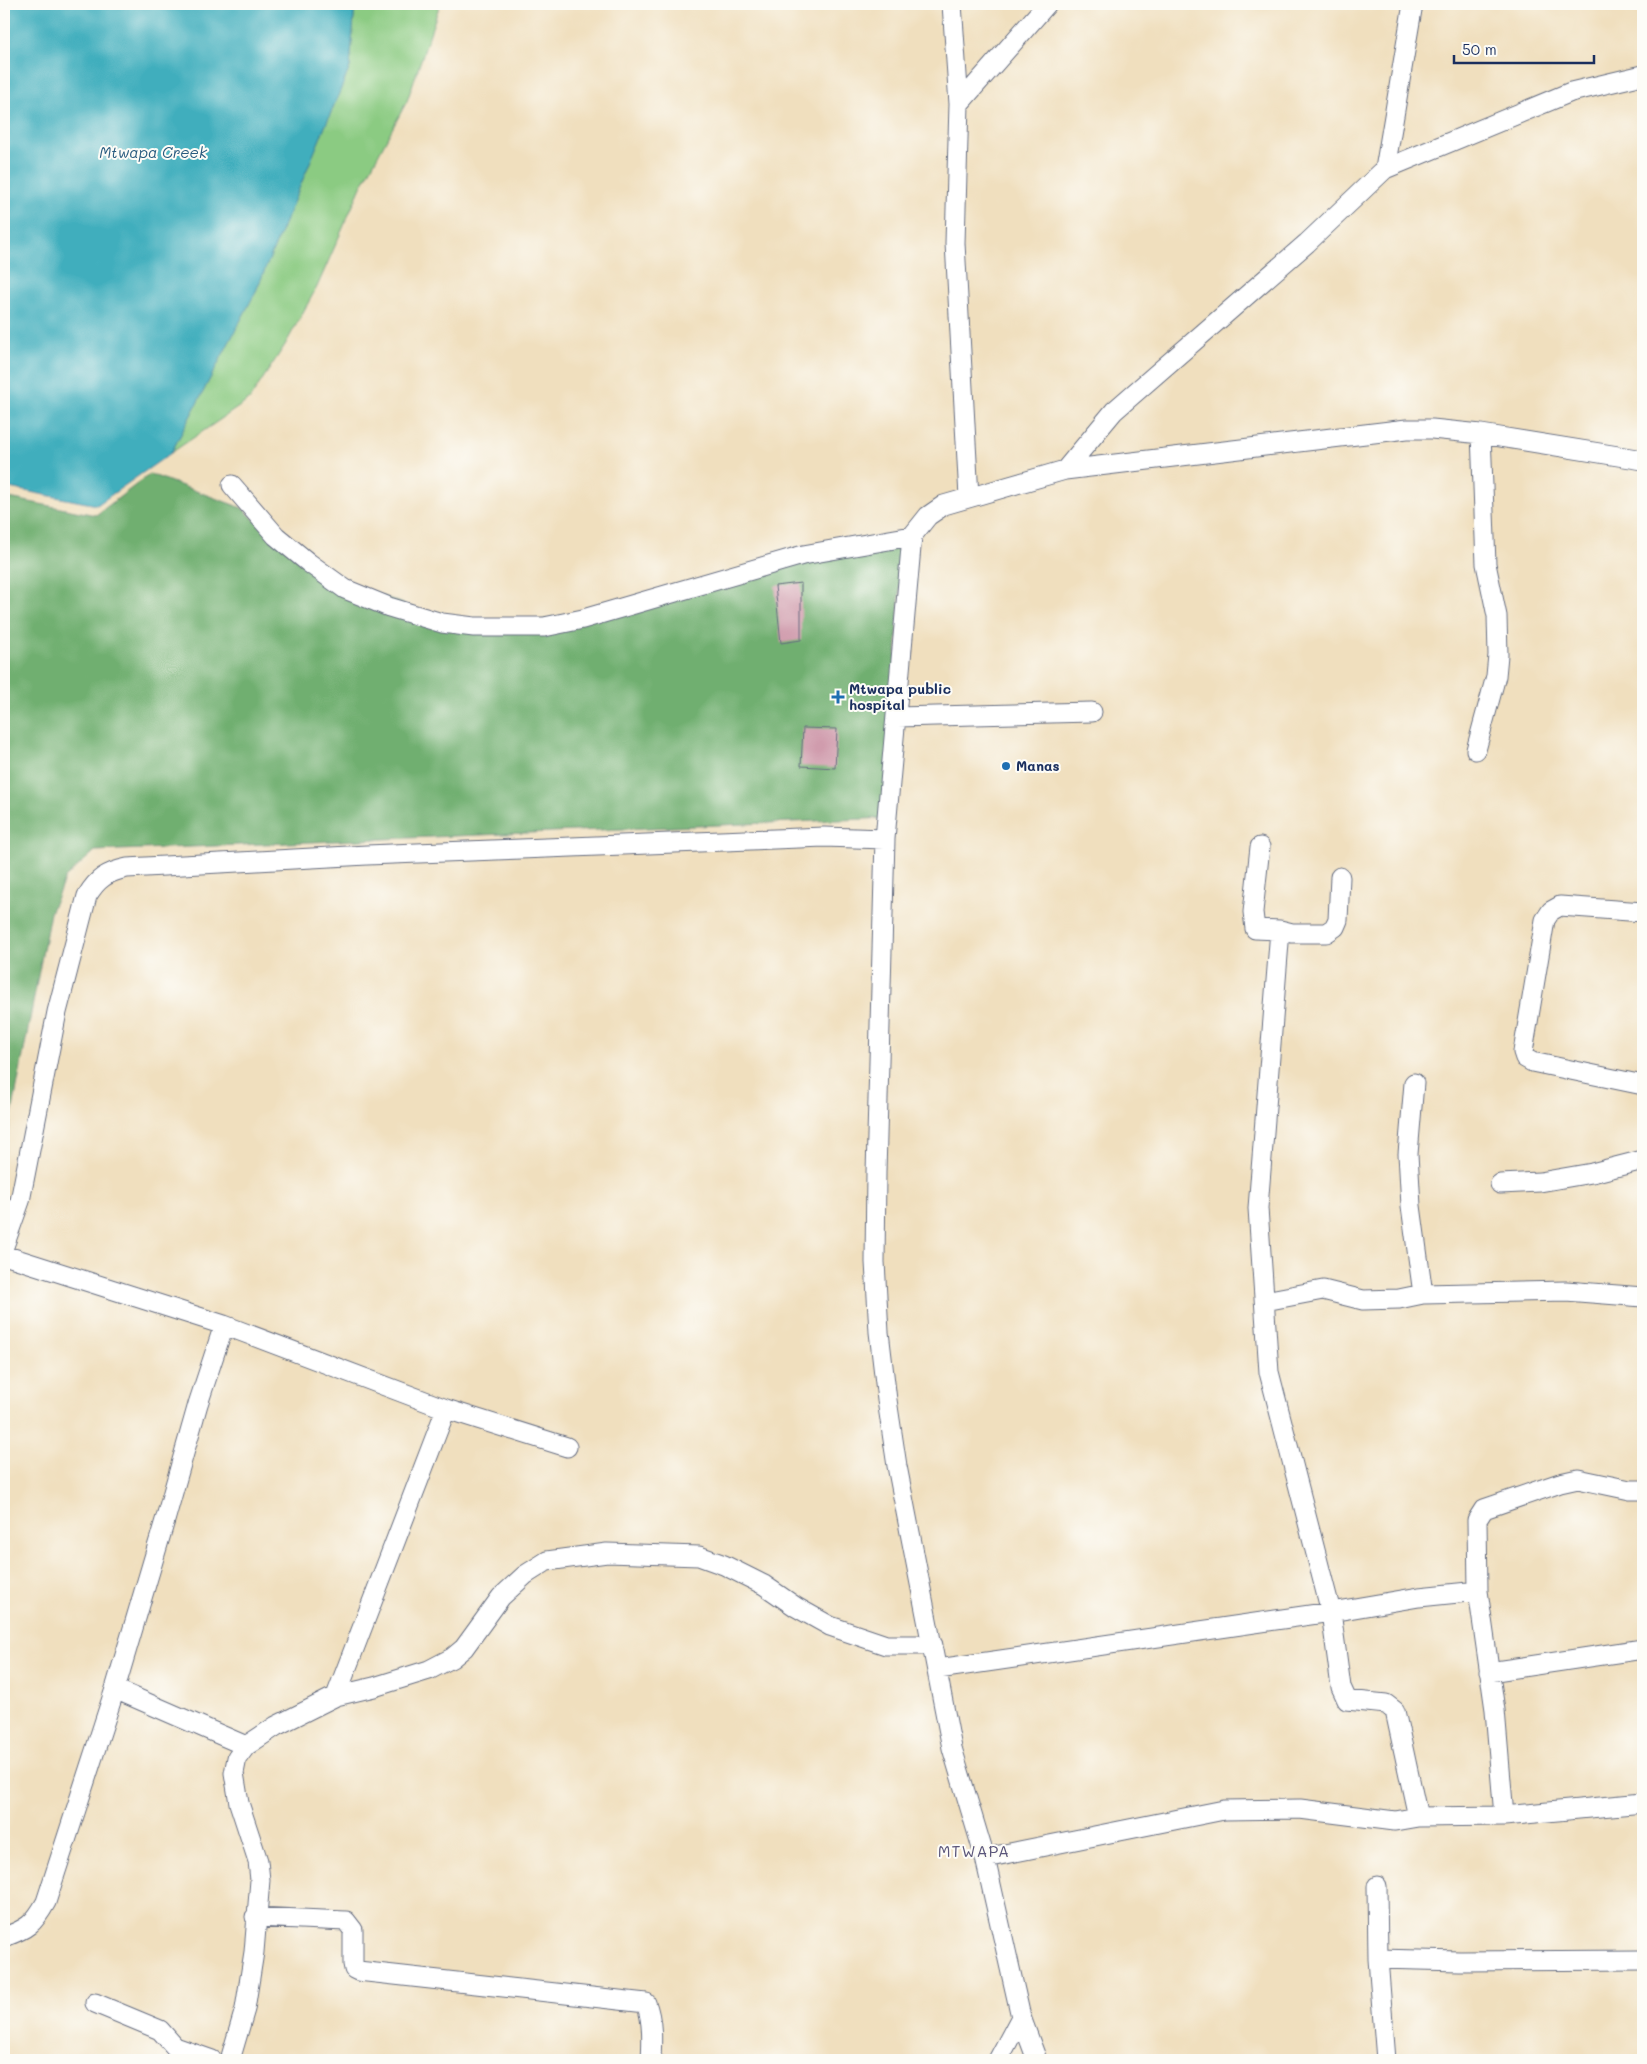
<svg xmlns="http://www.w3.org/2000/svg" width="1647" height="2064" font-family="Mali,sans-serif">
<style>
.green{fill:#8bcb82;stroke:#537d70}
.forest{fill:#70af70;stroke:#466f67}
.water{fill:#40aebd;stroke:#2e6e8e}
.building{fill:#d09cad}
.lines{fill:none;stroke-linecap:round;stroke-linejoin:round}
.minor-casing{stroke:#666d80;stroke-width:21}
.minor{stroke:#fff;stroke-width:19}
.poi-dot{fill:#1f6fb2;stroke:#fdfcf7;stroke-width:2}
.labels{text-anchor:middle;stroke-width:4;stroke-linejoin:round;paint-order:stroke}
.poi-label{font-size:14px;font-weight:bold;fill:#1b2f5e;stroke:#fdfcf7;text-anchor:start}
.water-label{font-size:15px;font-style:italic;fill:#285b7f;stroke:#fdfcf7}
.quarter-label{font-size:16px;letter-spacing:1px;fill:#5a557a;stroke:#fdfcf7}
</style>
<rect width="100%" height="100%" fill="#fdfcf7"/>
<filter id="ink" filterUnits="userSpaceOnUse"><feTurbulence type="fractalNoise" baseFrequency=".02" numOctaves="2"/><feDisplacementMap in="SourceGraphic" scale="10" xChannelSelector="R" yChannelSelector="G"/><feConvolveMatrix kernelMatrix="1 2 1 2 8 2 1 2 1" color-interpolation-filters="sRGB"/></filter>
<filter id="wash" filterUnits="userSpaceOnUse"><feTurbulence type="fractalNoise" baseFrequency=".0096" numOctaves="4" result="noise"/><feDisplacementMap in="SourceGraphic" scale="20" xChannelSelector="R" yChannelSelector="G"/><feGaussianBlur stdDeviation="1.12" result="paint"/><feColorMatrix in="noise" values="0 0 0 0 0 0 0 0 0 0 0 0 0 0 0 0 0 1.4 0 .05"/><feComposite in="paint" operator="in"/></filter>
<g filter="url(#wash)">
<rect width="100%" height="100%" fill="#f0dfbe"/>
<path class="green" d="M355,4H440L407,101L361,187L317,287L285,345L249,400L171,453L256,291L350,67Z"/>
<path class="forest" d="M150,474L242,508L305,566L481,634L902,540L888,818L95,851L65,878L50,913L4,1156V497L96,515Z"/>
<path class="water" d="M4,4H355L350,67L256,291L171,453L97,505L4,487Z"/>
<g id="blocks">
<path class="building" d="M801,583V640L781,643L775,586Z
M803,728L837,729L835,768L801,766Z"/>
</g>
</g>
<g filter="url(#ink)">
<use href="#blocks" fill-opacity="0" stroke="#666d80" stroke-width="1"/>
<g class="lines">
<g class="minor-casing">
<path id="minor" d="M952,4L959,104L955,243L969,497
M959,104L1047,4
M1385,169L1571,92L1643,75
M1065,470L1114,411L1130,397L1307,243L1385,169L1413,4
M232,485L276,536L309,563L345,589L389,607L442,623L474,627H544L583,619L803,555L912,536
M897,717L1092,712
M1476,750L1496,676L1498,655L1497,616L1486,564L1481,434
M1260,847L1253,912L1255,929L1280,930
M1340,877L1338,920L1335,927L1326,933H1292L1280,930L1258,1208L1269,1372L1331,1612L1341,1687L1347,1700L1386,1704L1395,1711L1418,1817
M1643,912L1560,906L1551,911L1545,920L1523,1052L1525,1058L1532,1062L1643,1085
M1414,1083L1408,1154L1411,1206L1423,1294
M1500,1184L1540,1182L1592,1173L1643,1160
M4,1246L20,1201L57,1012L87,896C97,879 107,872 127,868L367,855L824,837L885,839
M4,1255L224,1325L446,1409L567,1447
M1265,1301L1323,1290L1363,1300L1399,1299L1423,1294L1566,1291L1643,1297
M1478,1591L1495,1710L1504,1816L1643,1803
M938,1669L1331,1612L1419,1597L1478,1591L1477,1520L1484,1509L1560,1483L1578,1479L1630,1490H1643
M1489,1672L1643,1649
M115,1689L246,1746
M336,1696L446,1409
M985,1858L1224,1810L1300,1809L1395,1821L1418,1817L1504,1816
M1377,1886L1378,1959L1386,2060
M255,1917L346,1921L353,1930V1964L354,1969L358,1971L646,2003C653,2021 652,2042 651,2060
M4,1937C27,1929 34,1924 46,1902L115,1689L166,1517L198,1404L224,1325
M1378,1959L1460,1961L1643,1960
M95,2003L160,2030L175,2047L212,2060
M230,2060L245,2009L254,1952L260,1880L258,1861L239,1803L234,1773L237,1758L246,1746L276,1726L336,1696L374,1687L429,1670L452,1658L464,1648L501,1597L525,1575L547,1561L607,1553L699,1556L724,1565L764,1585L796,1607L830,1626L886,1645H933
M998,2060L1021,2017
M1037,2060L1021,2017L985,1858L952,1748L897,1466L887,1400L879,1332L875,1262L876,1173L885,839L912,536L928,516L944,505L1065,470L1407,429H1432L1481,434L1643,460"/>
</g>
<use href="#minor" class="minor"/>
</g>
</g>
<g class="poi-dot">
<path d="M835.5 689.5h5v5h5v5h-5v5h-5v-5h-5v-5h5z"/>
<circle cx="1006" cy="766" r="5"/>
</g>
<g class="labels">
<g class="poi-label">
<text x="849" y="694">Mtwapa public<tspan x="849" dy="16">hospital</tspan></text>
<text x="1016" y="771">Manas</text>
</g>
<g class="water-label">
<text x="153" y="158">Mtwapa Creek</text>
</g>
<g class="quarter-label">
<text x="974" y="1857">MTWAPA</text>
</g>
</g>
<rect width="1647" height="2064" fill="none" stroke="#fdfcf7" stroke-width="20"/>
<path d="M1454 55v8h140v-8" fill="none" stroke="#1b2f5e" stroke-width="2.5"/>
<text x="1462" y="55" font-size="15" fill="#1b2f5e" stroke="#fdfcf7" stroke-width="4" paint-order="stroke">50 m</text>
</svg>
